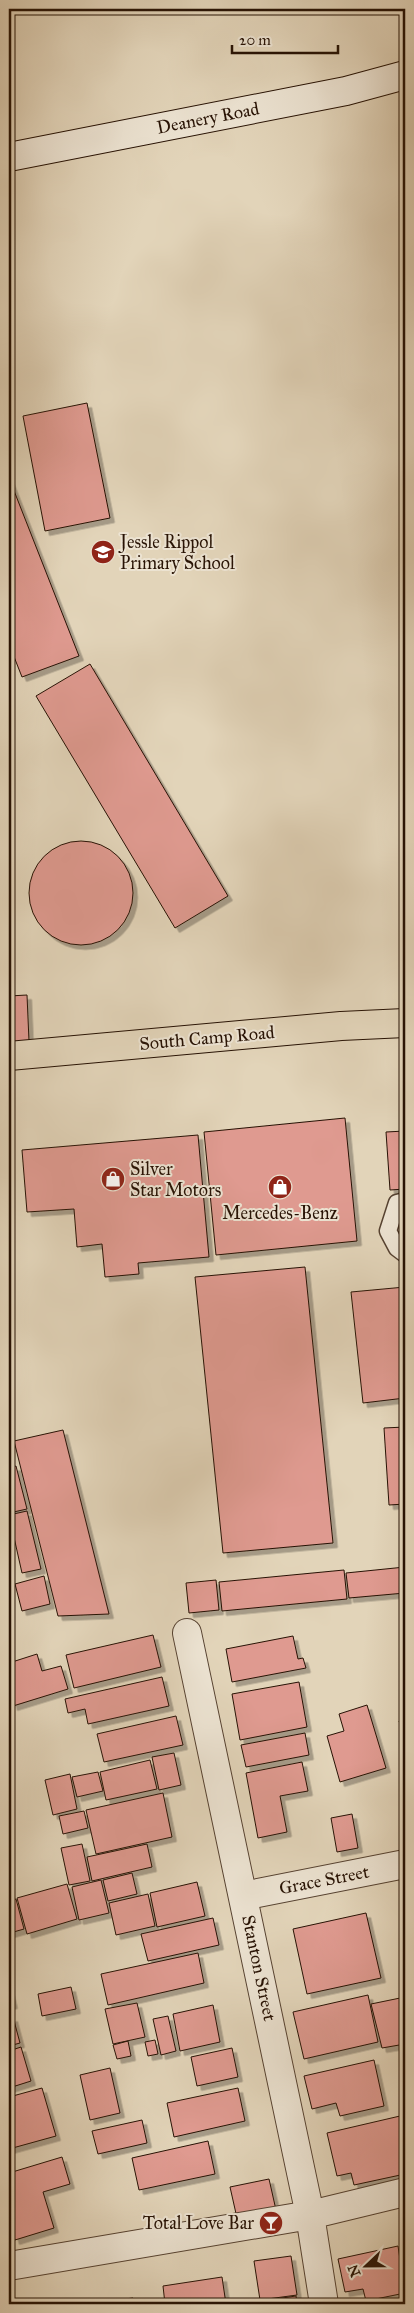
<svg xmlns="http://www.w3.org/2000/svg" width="414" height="2313" font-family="'IM FELL Great Primer',serif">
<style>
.building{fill:#df9a90;stroke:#271204;filter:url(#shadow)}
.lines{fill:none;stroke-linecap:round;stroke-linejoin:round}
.lane-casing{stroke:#564231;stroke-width:19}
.street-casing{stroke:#564231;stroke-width:30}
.secondary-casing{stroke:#271204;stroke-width:30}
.primary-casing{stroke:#271204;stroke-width:30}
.lane{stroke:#ece3d2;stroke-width:16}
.street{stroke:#ece3d2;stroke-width:28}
.secondary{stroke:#ece3d2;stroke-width:28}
.primary{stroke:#e2d4b9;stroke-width:28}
.labels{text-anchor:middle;stroke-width:4;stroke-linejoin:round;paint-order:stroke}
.street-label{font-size:18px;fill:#271204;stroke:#ece3d2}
.poi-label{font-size:18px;fill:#271204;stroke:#ece3d2;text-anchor:start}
</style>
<defs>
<filter id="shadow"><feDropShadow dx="4.5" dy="4.5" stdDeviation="0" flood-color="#0004"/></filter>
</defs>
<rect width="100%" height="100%" fill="#e2d4b9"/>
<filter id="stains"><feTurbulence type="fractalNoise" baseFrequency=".004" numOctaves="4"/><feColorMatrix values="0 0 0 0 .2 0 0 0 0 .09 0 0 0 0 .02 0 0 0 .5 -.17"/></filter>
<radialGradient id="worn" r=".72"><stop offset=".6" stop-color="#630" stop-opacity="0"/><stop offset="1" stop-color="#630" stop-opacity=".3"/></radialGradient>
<path class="building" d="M87,403L110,518L45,531L23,416Z
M9,478L79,656L22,677L9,644Z
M90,664L228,896L175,928L36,696Z
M29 893a52 52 0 1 1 104 0a52 52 0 1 1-104 0Z
M27,995L29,1041L9,1042V996Z
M345,1118L357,1241L216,1255L204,1132Z
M405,1131V1189L390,1190L386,1132Z
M198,1135L209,1257L138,1263L139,1274L105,1277L102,1244L77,1247L74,1209L27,1212L22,1150Z
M305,1267L333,1543L223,1553L195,1277Z
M405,1287V1398L363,1403L351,1292Z
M405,1427V1504L389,1505L384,1428Z
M63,1430L109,1614L58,1616L14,1441Z
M16,1466L27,1509L9,1513V1468Z
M27,1511L41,1569L22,1573L9,1515Z
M405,1567V1593L349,1598L346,1573Z
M344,1570L347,1599L222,1611L219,1582Z
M44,1576L50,1604L22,1611L15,1584Z
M216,1580L219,1610L189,1613L186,1583Z
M153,1635L161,1667L74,1688L66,1655Z
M293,1636L298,1659L303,1658L306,1668L232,1682L226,1649Z
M37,1654L42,1671L61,1666L68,1689L13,1706L9,1691V1663Z
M162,1677L169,1706L88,1724L85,1709L68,1713L65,1699Z
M299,1682L307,1727L240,1740L232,1694Z
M367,1705L386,1768L340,1782L327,1736L344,1731L339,1714Z
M176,1716L183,1745L104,1762L97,1734Z
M405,1719V1740L399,1721Z
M305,1733L309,1755L246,1767L241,1745Z
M174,1753L181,1785L159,1790L152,1757Z
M150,1760L157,1789L106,1800L100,1772Z
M302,1762L308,1791L280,1796L287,1832L258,1838L246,1773Z
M98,1772L103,1791L77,1797L72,1777Z
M70,1774L77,1809L53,1815L45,1780Z
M163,1793L172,1837L96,1854L86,1810Z
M84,1811L88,1828L63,1834L59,1816Z
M352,1814L358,1848L337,1852L331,1818Z
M82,1844L90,1881L69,1885L61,1848Z
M147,1844L152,1867L92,1881L87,1857Z
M132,1873L137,1894L108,1901L103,1880Z
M101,1880L109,1913L79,1920L72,1887Z
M197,1882L205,1916L157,1927L150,1893Z
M67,1884L77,1919L27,1934L17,1898Z
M148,1894L155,1926L116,1935L109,1903Z
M16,1899L24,1929L10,1933L9,1901Z
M366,1913L381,1978L307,1994L293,1929Z
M213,1918L219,1945L148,1961L141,1934Z
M198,1953L204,1983L108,2005L101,1974Z
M71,1987L76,2009L42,2016L38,1994Z
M9,1988L13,2004L9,2005Z
M368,1995L378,2042L304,2059L293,2012Z
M405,1997V2015L400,2017L405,2044L382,2048L371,2004Z
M137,2003L145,2037L113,2044L105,2009Z
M213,2005L220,2042L180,2051L173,2014Z
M168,2016L176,2051L161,2055L153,2019Z
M13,2017L20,2043L9,2046V2018Z
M155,2040L158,2054L148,2056L145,2042Z
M128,2041L131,2056L117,2059L113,2045Z
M21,2047L31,2081L9,2088V2051Z
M232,2048L238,2077L197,2086L191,2057Z
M374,2060L384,2106L340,2116L336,2103L312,2109L304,2076Z
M110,2068L120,2113L90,2120L80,2075Z
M42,2088L56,2136L9,2149V2097Z
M238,2088L245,2121L174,2137L167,2103Z
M400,2116L405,2141V2174L354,2185L351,2173L337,2176L327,2133Z
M142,2120L147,2143L98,2154L92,2131Z
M208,2141L215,2174L139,2190L132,2158Z
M62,2157L70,2184L43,2192L54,2228L15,2240L9,2219V2173Z
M269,2179L276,2210L237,2218L230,2187Z
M398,2246L405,2293L366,2301L363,2289L345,2292L338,2259Z
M291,2256L297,2295L260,2300L254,2261Z
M222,2277L226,2304H165L163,2286Z
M296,2296L297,2304H262V2301Z
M133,2298L134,2304H108V2301Z"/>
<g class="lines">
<g class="lane-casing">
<path id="lane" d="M405,1201L397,1203L388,1231L397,1248L405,1254"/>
</g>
<g class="street-casing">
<path id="street" d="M187,1633L310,2215L324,2304
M243,1896L405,1864
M9,2266L310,2215L405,2192"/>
</g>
<g class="secondary-casing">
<path id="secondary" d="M9,157L346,91L405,75"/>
</g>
<g class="primary-casing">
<path id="primary" d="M9,1056L341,1026L405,1023"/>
</g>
<use href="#lane" class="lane"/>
<use href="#street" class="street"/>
<use href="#secondary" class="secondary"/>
<use href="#primary" class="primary"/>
</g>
<defs>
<g id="school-disc" transform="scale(1.25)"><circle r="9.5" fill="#8f2418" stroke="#ece3d2"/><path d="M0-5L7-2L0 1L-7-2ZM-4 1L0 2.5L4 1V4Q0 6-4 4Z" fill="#fff"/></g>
<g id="shop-disc" transform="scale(1.25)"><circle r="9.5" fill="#8f2418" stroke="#ece3d2"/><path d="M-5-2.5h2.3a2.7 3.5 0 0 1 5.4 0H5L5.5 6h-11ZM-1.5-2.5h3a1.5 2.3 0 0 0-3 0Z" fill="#fff"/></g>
<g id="bar-disc" transform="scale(1.25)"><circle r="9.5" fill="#8f2418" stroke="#ece3d2"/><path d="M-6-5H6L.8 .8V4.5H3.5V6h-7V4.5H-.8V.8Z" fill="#fff"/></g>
</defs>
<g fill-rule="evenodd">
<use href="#school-disc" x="103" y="552"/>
<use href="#shop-disc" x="113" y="1179"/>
<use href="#shop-disc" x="280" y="1187"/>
<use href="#bar-disc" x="271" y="2223"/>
</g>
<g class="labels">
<g class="street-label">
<text transform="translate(208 118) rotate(-11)" y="6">Deanery Road</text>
<text transform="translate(207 1038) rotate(-5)" y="6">South Camp Road</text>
<text transform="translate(324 1880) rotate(-11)" y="6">Grace Street</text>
<text transform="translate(259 1968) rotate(78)" y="6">Stanton Street</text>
</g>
<g class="poi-label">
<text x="120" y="548">Jessle Rippol<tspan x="120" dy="21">Primary School</tspan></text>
<text x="130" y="1175">Silver<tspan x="130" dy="21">Star Motors</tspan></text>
<text x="280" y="1219" text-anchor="middle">Mercedes-Benz</text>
<text x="254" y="2229" text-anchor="end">Total Love Bar</text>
</g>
</g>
<rect width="414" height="2313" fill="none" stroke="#e2d4b9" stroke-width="30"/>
<rect x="10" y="10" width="394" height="2293" fill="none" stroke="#271204" stroke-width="2.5"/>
<rect x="15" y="15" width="384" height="2283" fill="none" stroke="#271204"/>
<g transform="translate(366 2266) rotate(248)" stroke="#ece3d2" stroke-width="4" paint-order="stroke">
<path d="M0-4L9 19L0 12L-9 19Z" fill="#271204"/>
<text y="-8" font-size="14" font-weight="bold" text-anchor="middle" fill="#271204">N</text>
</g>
<path d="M232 45v8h106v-8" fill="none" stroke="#271204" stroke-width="2.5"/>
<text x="239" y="45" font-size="15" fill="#271204" stroke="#ece3d2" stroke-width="4" paint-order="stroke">20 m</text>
<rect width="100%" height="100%" filter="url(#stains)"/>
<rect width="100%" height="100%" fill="url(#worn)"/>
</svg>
